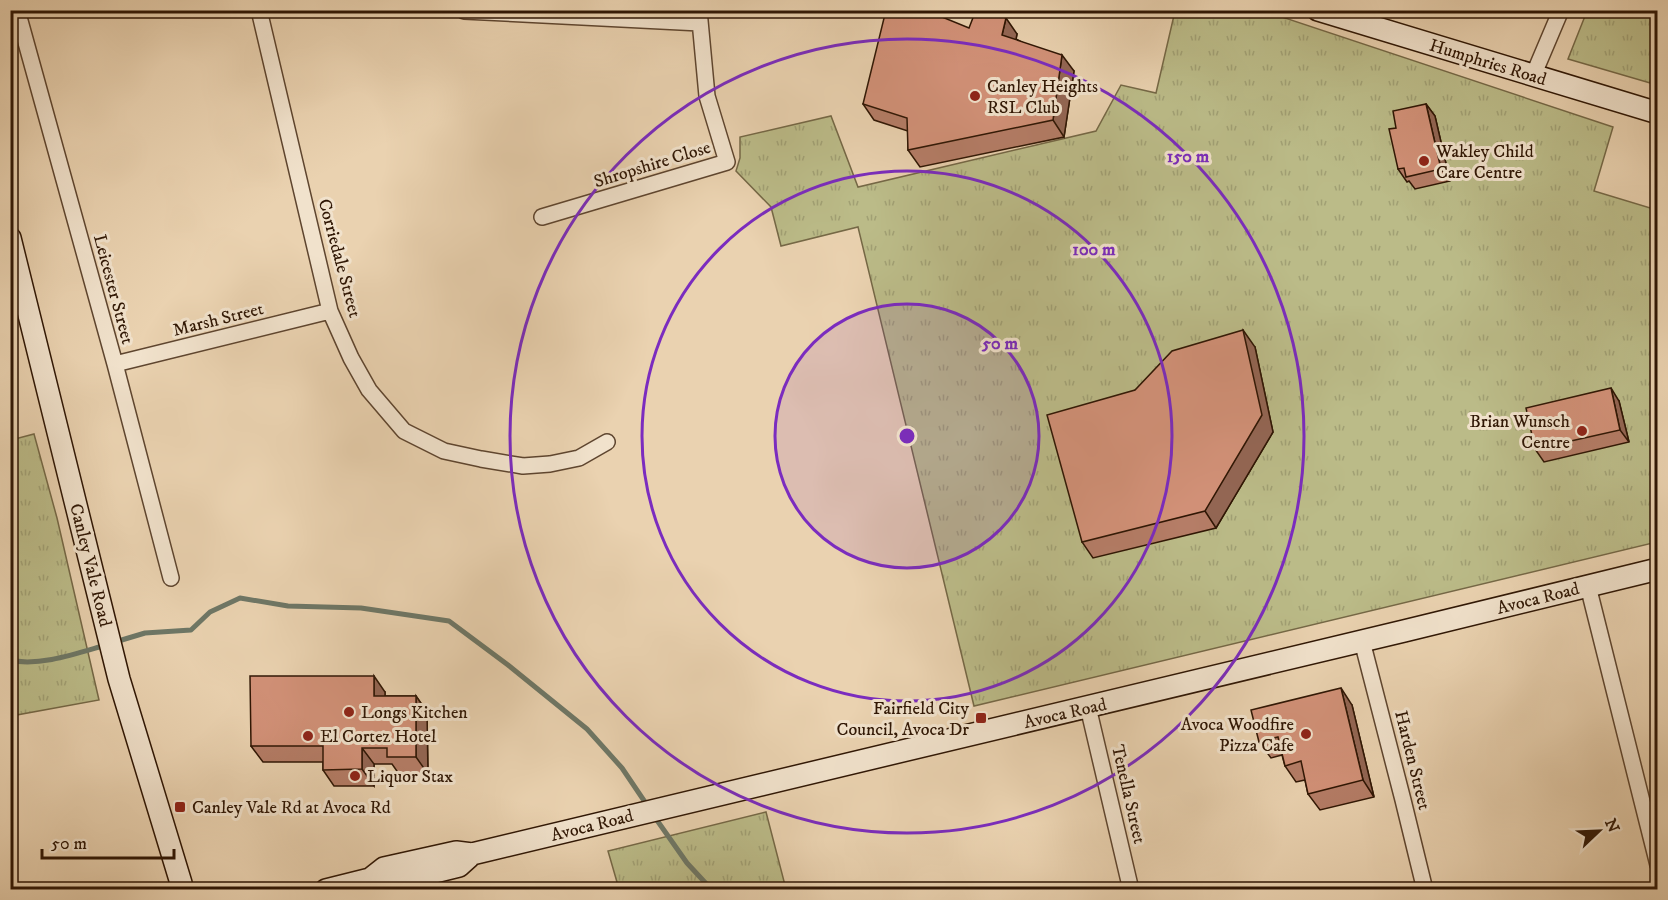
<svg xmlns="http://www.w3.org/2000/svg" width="1668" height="900" font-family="'IM FELL DW Pica',serif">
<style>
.park{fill:url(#park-tufts);stroke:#756846;stroke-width:1.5}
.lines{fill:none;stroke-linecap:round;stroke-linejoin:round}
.stream{stroke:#6e7766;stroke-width:5}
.street-casing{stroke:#5e452f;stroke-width:18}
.secondary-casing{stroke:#2f1604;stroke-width:24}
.street{stroke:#f1e2cc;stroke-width:15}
.secondary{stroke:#f1e2cc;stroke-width:21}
.wall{fill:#b57d67;stroke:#2f1604;stroke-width:1.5}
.shaded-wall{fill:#936654;stroke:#2f1604;stroke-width:1.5}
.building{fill:#d29178;stroke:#2f1604;stroke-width:1.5}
.ring{fill:none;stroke:#7b2cbf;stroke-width:3}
.poi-dot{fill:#8f2418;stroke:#f1e2cc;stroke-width:2}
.labels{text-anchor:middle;stroke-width:6;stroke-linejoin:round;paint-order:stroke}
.street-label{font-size:18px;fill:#2f1604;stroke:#f1e2cc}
.poi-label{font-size:18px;fill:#2f1604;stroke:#f1e2cc;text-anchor:start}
.centre{fill:#7b2cbf;stroke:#f1e2cc;stroke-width:3}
.ring-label{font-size:18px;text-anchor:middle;font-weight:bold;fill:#7b2cbf;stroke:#f1e2cc;stroke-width:6;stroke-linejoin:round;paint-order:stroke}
</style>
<defs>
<pattern id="park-tufts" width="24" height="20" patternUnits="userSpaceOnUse" patternTransform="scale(1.5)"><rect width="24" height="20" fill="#bb8"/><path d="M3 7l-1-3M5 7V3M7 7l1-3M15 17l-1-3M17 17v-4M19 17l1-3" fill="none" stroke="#a1a074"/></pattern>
</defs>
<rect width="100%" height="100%" fill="#ead2b0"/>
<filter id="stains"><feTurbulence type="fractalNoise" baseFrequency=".00333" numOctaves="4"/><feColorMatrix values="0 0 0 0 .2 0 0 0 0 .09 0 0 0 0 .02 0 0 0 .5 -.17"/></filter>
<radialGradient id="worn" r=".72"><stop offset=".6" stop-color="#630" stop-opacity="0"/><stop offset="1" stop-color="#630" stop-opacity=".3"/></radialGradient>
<path class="park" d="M1175,11H1264L1613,127L1594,191L1657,210V542L974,706L858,227L781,246L771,207L736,171L740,158V137L831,116L858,187L1096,131L1121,85L1156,93Z
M1587,11H1657V85L1568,59Z
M34,434L57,518L99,700L11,716V440Z
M766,812L786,889H619L608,851Z"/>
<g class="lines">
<path class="stream" d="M115,642L145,633L191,630L210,612L240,598L288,606L361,608L449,621L508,665L587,729L622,768L649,808
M10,660C39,667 78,653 106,645
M654,816L687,863L712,890"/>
<g class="street-casing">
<path id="street" d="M17,10L115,364L171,578
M259,10L330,311L351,358L369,390L404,431L444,451L481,459L523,466L550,464L579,458L607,442
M464,11L700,23
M1533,76L1561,10
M542,217L727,162L707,96L699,10
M115,364L330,311
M1588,586L1658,865
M1362,641L1403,800L1425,890
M1088,707L1131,890"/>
</g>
<g class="secondary-casing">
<path id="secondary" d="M1318,10L1658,113
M10,238L119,679L181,883L182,890
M370,879L384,868L456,852L472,854C867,760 1263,666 1658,569
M326,890L370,879L390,883L459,866L469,857"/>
</g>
<use href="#street" class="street"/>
<use href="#secondary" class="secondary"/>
</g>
<path class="wall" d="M969,28L1017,34L1016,39L1074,71L1064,137L920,167L908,150V131L874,120L863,104Z
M1426,104L1435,116L1450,181L1415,189L1409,181L1407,182L1398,169L1396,128Z
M1255,347L1273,432L1216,528L1093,558L1082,542L1135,390Z
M1619,401L1629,442L1544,462L1535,449Z
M385,692V696H416L427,712L428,774H399L392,764H374V786H334L323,770V762H263L251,746Z
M1352,705L1374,797L1320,810L1308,794L1305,780L1296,782L1285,766L1282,755L1271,758L1259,742Z"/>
<path class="shaded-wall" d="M1006,18L1017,34L1014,51L1002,35Z
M1062,55L1074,71L1064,137L1053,120Z
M1426,104L1435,116L1450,181L1441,169Z
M1243,330L1255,347L1273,432L1216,528L1205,511Z
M1611,388L1619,401L1629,442L1620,430Z
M374,676L385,692V712L374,696Z
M1341,688L1352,705L1374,797L1363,780Z
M416,696L427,712L428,774L416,757Z
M362,748L374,764V786L362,769Z"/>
<path class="building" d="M886,10H925L969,28L976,10H984L1006,18L1002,35L1062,55L1053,120L908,150L907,118L863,104Z
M1426,104L1441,169L1406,177L1404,168L1398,169L1389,129L1396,128L1393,111Z
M1243,330L1262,415L1205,511L1082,542L1047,415L1135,390L1172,351Z
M1611,388L1620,430L1535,449L1526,408Z
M250,676H374V696H416V757H387V748H362V769L323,770V746H251Z
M1341,688L1363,780L1308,794L1301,761L1285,766L1278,737L1259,742L1251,710Z"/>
<circle cx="907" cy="436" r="132" fill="#7b2cbf" fill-opacity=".12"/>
<g class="ring">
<circle cx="907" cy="436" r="132"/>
<circle cx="907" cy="436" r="265"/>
<circle cx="907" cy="436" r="397"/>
</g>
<g class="poi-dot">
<circle cx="975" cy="96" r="6"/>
<circle cx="1424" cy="161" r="6"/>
<circle cx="1582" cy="431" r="6"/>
<circle cx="349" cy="712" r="6"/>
<rect x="975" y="712" width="12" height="12" rx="3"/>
<circle cx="1306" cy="734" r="6"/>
<circle cx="308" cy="736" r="6"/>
<circle cx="355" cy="776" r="6"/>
<rect x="174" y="801" width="12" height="12" rx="3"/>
</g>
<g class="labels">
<g class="street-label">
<text transform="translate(1488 62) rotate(17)" y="6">Humphries Road</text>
<text transform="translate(652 164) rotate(-17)" y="6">Shropshire Close</text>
<text transform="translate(340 258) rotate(75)" y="6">Corriedale Street</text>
<text transform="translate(114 289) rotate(75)" y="6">Leicester Street</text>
<text transform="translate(218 319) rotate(-14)" y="6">Marsh Street</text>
<text transform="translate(91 565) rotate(76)" y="6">Canley Vale Road</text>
<text transform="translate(1538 598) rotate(-14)" y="6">Avoca Road</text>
<text transform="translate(1065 713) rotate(-13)" y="6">Avoca Road</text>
<text transform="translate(1413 760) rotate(76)" y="6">Harden Street</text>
<text transform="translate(1129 794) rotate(77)" y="6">Tenella Street</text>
<text transform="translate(592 825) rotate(-14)" y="6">Avoca Road</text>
</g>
<g class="poi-label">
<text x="987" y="92">Canley Heights<tspan x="987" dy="21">RSL Club</tspan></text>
<text x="1436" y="157">Wakley Child<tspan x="1436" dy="21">Care Centre</tspan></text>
<text x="1570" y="427" text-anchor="end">Brian Wunsch<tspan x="1570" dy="21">Centre</tspan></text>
<text x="969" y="714" text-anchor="end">Fairfield City<tspan x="969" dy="21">Council, Avoca Dr</tspan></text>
<text x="361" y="718">Longs Kitchen</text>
<text x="1294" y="730" text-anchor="end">Avoca Woodfire<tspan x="1294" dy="21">Pizza Cafe</tspan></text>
<text x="320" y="742">El Cortez Hotel</text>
<text x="367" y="782">Liquor Stax</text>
<text x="192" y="813">Canley Vale Rd at Avoca Rd</text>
</g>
</g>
<circle cx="907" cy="436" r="9" class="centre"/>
<g class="ring-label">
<text x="1188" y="162">150 m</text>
<text x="1094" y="255">100 m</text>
<text x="1000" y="349">50 m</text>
</g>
<rect width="1668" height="900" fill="none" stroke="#ead2b0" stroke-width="36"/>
<rect x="12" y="12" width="1644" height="876" fill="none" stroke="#2f1604" stroke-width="3"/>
<rect x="18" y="18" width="1632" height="864" fill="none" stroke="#2f1604" stroke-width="1.5"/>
<g transform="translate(1599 831) rotate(67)" stroke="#f1e2cc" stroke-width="4.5" paint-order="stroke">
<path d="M0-4.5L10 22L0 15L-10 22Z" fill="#2f1604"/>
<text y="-9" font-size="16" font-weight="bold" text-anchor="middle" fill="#2f1604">N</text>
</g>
<path d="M42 849v9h132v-9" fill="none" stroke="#2f1604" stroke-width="3"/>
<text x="51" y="849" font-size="18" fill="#2f1604" stroke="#f1e2cc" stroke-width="4.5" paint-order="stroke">50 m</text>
<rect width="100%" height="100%" filter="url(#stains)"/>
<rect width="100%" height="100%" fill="url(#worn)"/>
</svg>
